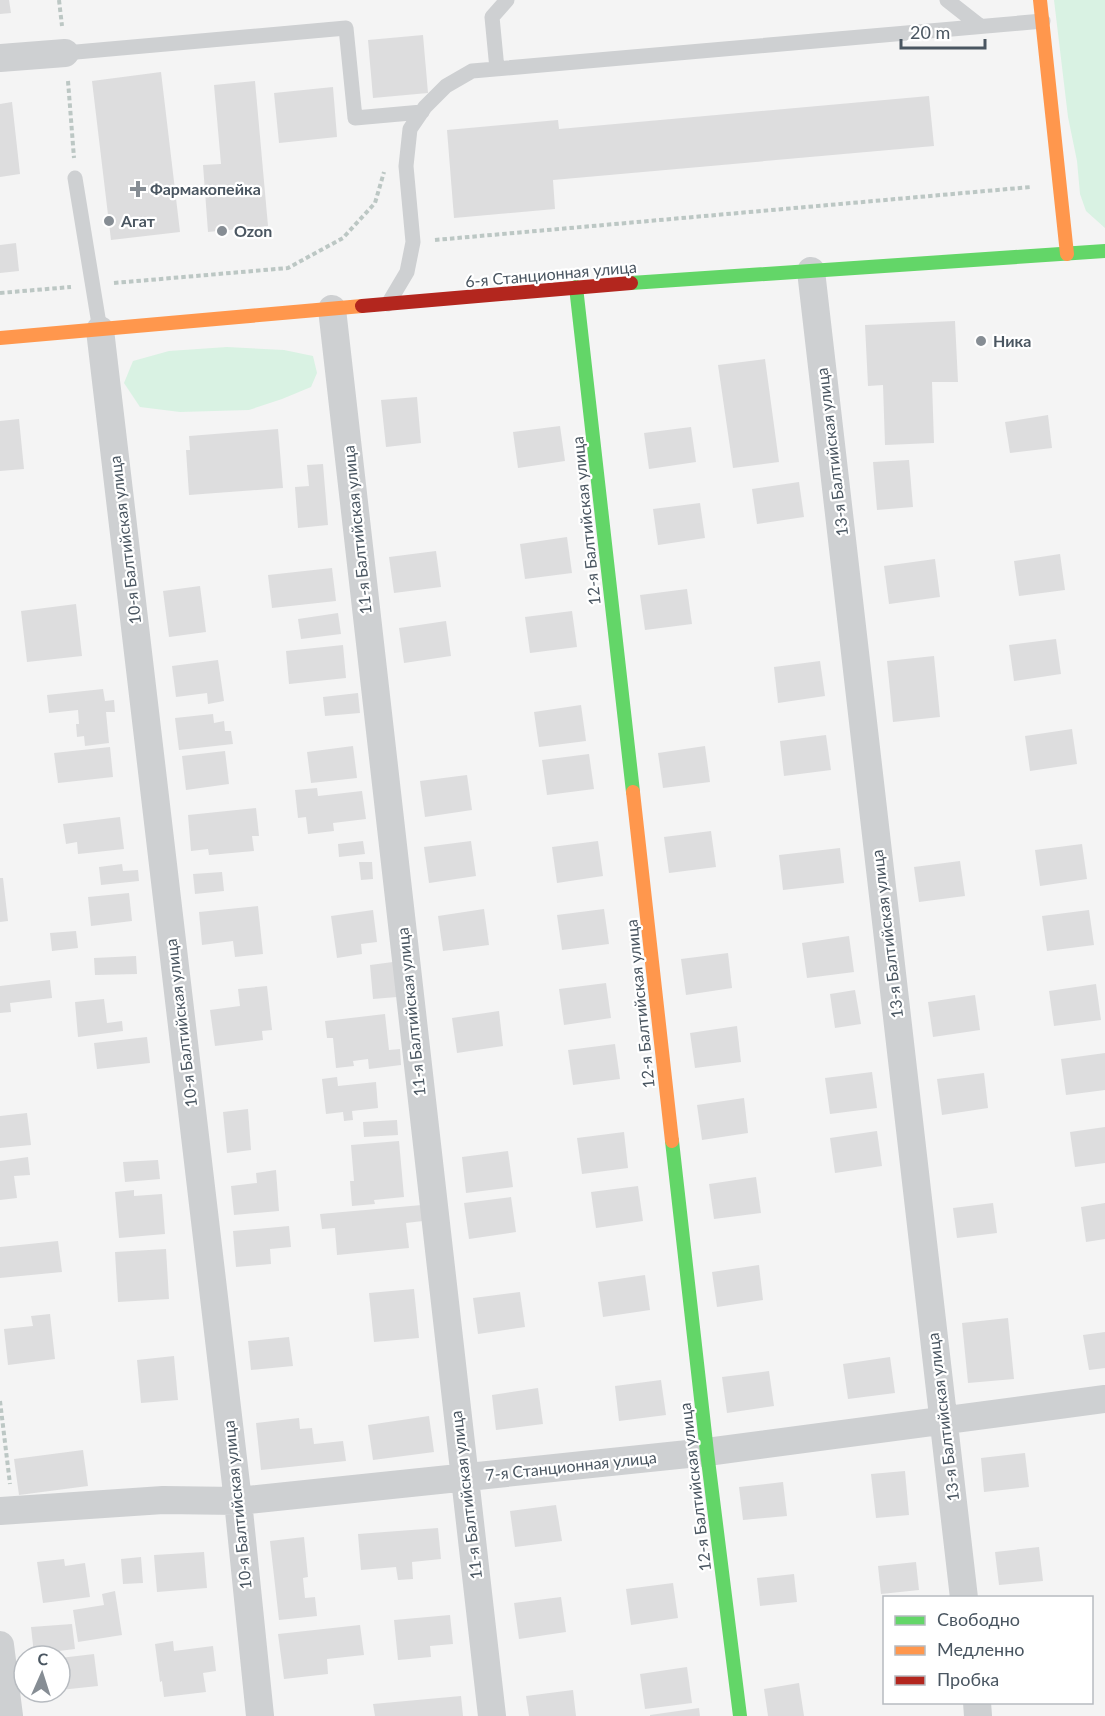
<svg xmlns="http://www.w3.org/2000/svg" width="1105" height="1716" font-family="Lato,sans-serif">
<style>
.green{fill:#d9f2e3}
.building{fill:#ddddde}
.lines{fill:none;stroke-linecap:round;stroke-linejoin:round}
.path{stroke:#bcc7c4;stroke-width:4;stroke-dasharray:4.5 3;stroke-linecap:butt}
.lane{stroke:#ced0d2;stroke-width:15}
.street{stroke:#ced0d2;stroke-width:28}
.fast{stroke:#63d668;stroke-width:14}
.slow{stroke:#ff974d;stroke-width:14}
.jam{stroke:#b3261e;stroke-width:14}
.poi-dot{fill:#868d94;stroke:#fff;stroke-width:2}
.labels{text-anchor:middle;stroke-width:4.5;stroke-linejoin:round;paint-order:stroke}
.poi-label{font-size:16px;font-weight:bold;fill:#4a5661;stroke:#fff;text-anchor:start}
.street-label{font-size:16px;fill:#4a5661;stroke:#fff}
</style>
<rect width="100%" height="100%" fill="#f4f4f4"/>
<path class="green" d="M1054,0H1105V228L1086,211L1080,194L1077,161L1068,117Z
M227,347L284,350L313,356L317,373L311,387L282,399L249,410L180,412L140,407L124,383L133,361L169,351Z"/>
<path class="building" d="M0,0H9L11,13L0,14Z
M423,35L428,93L373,98L368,40Z
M161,72L180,232L111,240L92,81Z
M255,81L268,226L208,232L203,165L221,164L214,85Z
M333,87L337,137L279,143L274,93Z
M929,96L934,146L553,180L555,209L454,218L447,130L558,120L559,129Z
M12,102L20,174L0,177V104Z
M16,243L19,271L0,273V245Z
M955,321L958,382H932L934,443L885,445L883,385L868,386L865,325Z
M765,359L779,462L733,468L718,365Z
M417,397L421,443L386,447L381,400Z
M1048,415L1052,448L1010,453L1005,422Z
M19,419L24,469L0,471V421Z
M560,426L565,461L518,468L513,432Z
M691,427L696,462L649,469L644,433Z
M278,429L283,488L189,495L186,450H190L189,436Z
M909,460L913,507L877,510L873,462Z
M323,464L328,525L298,528L295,487L309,486L307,465Z
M799,482L804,517L757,524L752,489Z
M700,503L705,538L658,545L653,509Z
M567,537L572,573L525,579L520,544Z
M436,551L441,587L394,593L389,557Z
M1060,554L1065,590L1019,596L1014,561Z
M935,559L940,597L889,604L884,566Z
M332,568L336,601L272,608L268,575Z
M200,586L206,632L169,637L163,591Z
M687,589L692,624L645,630L640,595Z
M76,604L82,656L27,662L21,611Z
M572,611L577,647L530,653L525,617Z
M338,613L341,634L301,639L298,619Z
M446,621L451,656L404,663L399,628Z
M1056,639L1061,674L1014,681L1009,645Z
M343,645L346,678L289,684L286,651Z
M934,656L940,717L893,722L887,661Z
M218,660L224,701L208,704L207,693L176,697L172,666Z
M820,661L825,696L778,703L774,667Z
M103,689L105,701L114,700L115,712H106L109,743L85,746L84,736L77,737L76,724H79L78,710L49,713L47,695Z
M358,693L360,713L325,716L323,697Z
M581,705L586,741L539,747L534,712Z
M213,714L214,723L224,721L225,731H231L233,744L179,750L175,718Z
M1072,729L1077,764L1030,771L1025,736Z
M826,735L831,770L784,776L780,741Z
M353,746L357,778L311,783L307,752Z
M705,746L710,782L663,788L658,753Z
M110,747L113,777L58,783L54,753Z
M225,751L229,784L186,790L182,756Z
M589,754L594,789L547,795L542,760Z
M467,775L472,810L425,817L420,781Z
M317,788L318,796L362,791L366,819L333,823L334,831L308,834L306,817L298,818L295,790Z
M256,808L259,836H252L254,851L209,855L208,849L191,851L188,815Z
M120,817L124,849L78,854L77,842L66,844L63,824Z
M711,831L716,867L669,873L664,837Z
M363,841L365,854L339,857L338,844Z
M471,841L476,876L429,883L424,847Z
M598,841L603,876L557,883L552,847Z
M1082,844L1087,879L1040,886L1035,850Z
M840,848L844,883L783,890L779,855Z
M960,861L965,896L919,902L914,867Z
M359,862H372L373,879L361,880Z
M122,864L123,871L138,870L139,881L101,885L99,867Z
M222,872L224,891L195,894L193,874Z
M0,878H3L8,921L0,922Z
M129,893L132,921L91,926L88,897Z
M258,906L263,954L235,957L233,941L202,945L199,912Z
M484,909L489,945L443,951L438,916Z
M604,909L609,944L562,950L557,915Z
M373,910L377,942L361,944L362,954L337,958L331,916Z
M1089,910L1094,945L1047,951L1042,916Z
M76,931L78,948L52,951L50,933Z
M849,936L854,972L807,978L802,943Z
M728,953L732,988L686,995L681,959Z
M136,956L137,974L95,975L94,958Z
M393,962L397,997L373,999L370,965Z
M50,980L52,998L10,1003L11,1012L0,1013V986Z
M606,983L611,1018L564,1025L559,989Z
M1096,984L1101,1020L1054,1026L1049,991Z
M267,986L272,1030L262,1031L263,1040L215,1046L210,1010L240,1006L238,989Z
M855,990L861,1024L835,1028L830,994Z
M975,995L980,1030L933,1037L928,1002Z
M104,999L107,1023L122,1021L123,1031L78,1037L75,1002Z
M499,1011L503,1046L457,1053L452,1018Z
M385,1014L389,1050L400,1049L401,1065L369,1069L368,1059L353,1061L354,1066L336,1068L333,1038H327L325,1021Z
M737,1026L741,1062L695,1068L690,1033Z
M147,1037L150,1063L97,1069L94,1043Z
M615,1044L620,1079L573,1085L568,1050Z
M1105,1053V1090L1066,1095L1061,1059Z
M872,1072L877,1108L830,1114L825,1078Z
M984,1073L988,1108L942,1115L937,1079Z
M337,1077L338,1086L376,1082L378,1108L352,1111L353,1120L344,1121L343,1112L326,1114L322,1079Z
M744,1098L748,1133L702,1140L697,1105Z
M248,1109L251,1150L227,1153L223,1112Z
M27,1113L31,1145L0,1148V1116Z
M397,1120L398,1135L364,1137L363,1122Z
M1105,1127V1163L1075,1167L1070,1132Z
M877,1131L882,1166L835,1173L830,1138Z
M624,1132L628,1168L582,1174L577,1138Z
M399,1141L404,1197L374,1200L375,1204L352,1206L350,1181H354L351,1145Z
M508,1151L513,1187L466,1193L462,1157Z
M28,1157L30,1175L14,1176L17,1198L0,1200V1161Z
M158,1160L160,1179L125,1182L123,1162Z
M276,1170L279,1211L234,1215L231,1186L257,1183L256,1173Z
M756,1177L761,1213L714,1219L709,1184Z
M638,1186L643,1221L596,1228L591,1192Z
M134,1190V1196L162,1194L165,1234L119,1238L115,1192Z
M511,1197L516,1232L469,1239L464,1203Z
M993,1203L997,1233L957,1238L953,1208Z
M1105,1203V1239L1086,1242L1081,1207Z
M422,1205L423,1221L406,1223L409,1248L337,1255L335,1228L322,1229L320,1214Z
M289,1226L291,1247L270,1249L271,1264L236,1267L233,1231Z
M58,1241L62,1272L0,1278V1247Z
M166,1249L169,1299L118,1302L115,1252Z
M759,1265L763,1300L717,1307L712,1272Z
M645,1275L650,1310L603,1317L598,1282Z
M414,1289L419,1338L374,1342L369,1293Z
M520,1292L525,1327L478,1334L473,1298Z
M50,1314L55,1359L8,1365L4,1329L33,1326L31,1316Z
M1008,1318L1014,1379L968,1383L962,1323Z
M1105,1332V1368L1089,1370L1083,1335Z
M289,1337L293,1366L251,1370L248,1341Z
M174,1356L178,1400L141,1403L137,1360Z
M890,1357L895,1393L848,1399L843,1364Z
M769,1371L774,1406L727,1413L722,1377Z
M661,1380L666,1415L619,1421L615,1386Z
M538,1388L543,1424L496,1430L492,1395Z
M429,1416L434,1452L373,1460L368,1425Z
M299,1418L300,1429L312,1428L314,1444L343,1441L346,1461L261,1470L256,1423Z
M83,1450L88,1486L19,1495L14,1459Z
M1025,1453L1029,1487L984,1492L981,1458Z
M905,1471L909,1515L876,1518L871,1474Z
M783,1482L787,1516L743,1520L739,1487Z
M556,1505L562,1541L515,1547L510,1511Z
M438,1528L441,1559L412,1562L413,1579L398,1580L396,1567L361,1570L358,1534Z
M304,1537L308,1577L303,1578L305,1598L315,1597L317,1616L279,1620L270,1541Z
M1039,1547L1043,1581L999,1585L995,1552Z
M204,1552L207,1588L157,1592L154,1555Z
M141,1557L143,1583L123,1584L121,1559Z
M64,1559L65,1566L85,1563L90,1597L43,1603L37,1562Z
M916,1562L919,1590L881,1594L878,1566Z
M794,1574L797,1602L760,1606L757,1578Z
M673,1583L678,1618L631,1625L626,1589Z
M115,1591L122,1635L78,1642L73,1610L104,1605L102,1594Z
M561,1597L566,1632L519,1639L514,1603Z
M450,1615L453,1644L430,1646L431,1657L398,1660L394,1620Z
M72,1624L75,1649L34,1654L31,1627Z
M360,1625L364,1655L327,1659L328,1674L284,1679L278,1634Z
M173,1641L174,1651L213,1646L216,1671L203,1673L206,1692L164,1697L162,1681L160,1682L155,1644Z
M94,1654L98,1686L60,1690V1658Z
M687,1667L692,1703L645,1709L640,1674Z
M799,1683L804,1716H768L764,1689Z
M573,1690L576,1716H529L526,1696Z
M461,1696L463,1716H375L373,1704Z
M699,1708L700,1716H650V1715Z"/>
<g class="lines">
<path class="path" d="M59,0L62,26
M68,81L74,158
M435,240L1031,187
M114,283L288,268L343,238L375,203L384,172
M0,293L71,287
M0,1401L10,1484"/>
<path class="lane" d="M947,0L980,26
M65,53L346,28L355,118L422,112
M497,69L492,17L507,0
M75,178L100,330
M388,304L407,272L413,242L406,166L410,129L425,107L446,86L472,71L1043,21"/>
<path class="street" d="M0,58L65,53
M811,271L964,1598
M332,309L492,1716
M100,330L238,1501L260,1716
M0,1511L163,1500L238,1501L707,1452L1105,1399
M0,1645L9,1716
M977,1702L978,1716"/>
<path class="fast" d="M631,283L1105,251
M576,287L633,792
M672,1141L707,1452L740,1716"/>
<path class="slow" d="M1040,0L1067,254
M0,338L362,306
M633,792L672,1141"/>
<path class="jam" d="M362,306L631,283"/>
</g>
<g class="poi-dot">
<path d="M135 180h6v6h6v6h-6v6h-6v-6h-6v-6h6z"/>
<circle cx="109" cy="221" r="6"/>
<circle cx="222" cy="231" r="6"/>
<circle cx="981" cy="341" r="6"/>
</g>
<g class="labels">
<g class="poi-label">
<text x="150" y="195">Фармакопейка</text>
<text x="121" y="227">Агат</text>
<text x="234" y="237">Ozon</text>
<text x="993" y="347">Ника</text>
</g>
<g class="street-label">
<text transform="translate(551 274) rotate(-5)" y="6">6-я Станционная улица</text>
<text transform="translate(832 452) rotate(-97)" y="6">13-я Балтийская улица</text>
<text transform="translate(586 521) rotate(-96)" y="6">12-я Балтийская улица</text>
<text transform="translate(357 530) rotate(-96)" y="6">11-я Балтийская улица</text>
<text transform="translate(125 540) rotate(-97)" y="6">10-я Балтийская улица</text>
<text transform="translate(887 934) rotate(-97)" y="6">13-я Балтийская улица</text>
<text transform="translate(640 1004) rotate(-96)" y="6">12-я Балтийская улица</text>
<text transform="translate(411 1012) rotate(-96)" y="6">11-я Балтийская улица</text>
<text transform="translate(181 1023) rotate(-97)" y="6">10-я Балтийская улица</text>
<text transform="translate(943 1417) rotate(-97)" y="6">13-я Балтийская улица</text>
<text transform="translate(571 1466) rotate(-6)" y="6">7-я Станционная улица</text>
<text transform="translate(695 1487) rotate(-97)" y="6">12-я Балтийская улица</text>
<text transform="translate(466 1495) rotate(-97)" y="6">11-я Балтийская улица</text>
<text transform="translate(237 1505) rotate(-96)" y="6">10-я Балтийская улица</text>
</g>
</g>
<rect x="883" y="1596" width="210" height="108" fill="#ffffff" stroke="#b7bbc0" stroke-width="1.5"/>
<rect x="895" y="1616" width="30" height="9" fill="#63d668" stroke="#b7bbc0" stroke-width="1.5"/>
<text x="937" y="1626" font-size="18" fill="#4a5661">Свободно</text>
<rect x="895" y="1646" width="30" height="9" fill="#ff974d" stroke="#b7bbc0" stroke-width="1.5"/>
<text x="937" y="1656" font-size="18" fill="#4a5661">Медленно</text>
<rect x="895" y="1676" width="30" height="9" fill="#b3261e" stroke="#b7bbc0" stroke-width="1.5"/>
<text x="937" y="1686" font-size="18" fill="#4a5661">Пробка</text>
<g transform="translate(42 1674) rotate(3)"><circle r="28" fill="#ffffff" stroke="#b7bbc0" stroke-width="1.5"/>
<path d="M0-4.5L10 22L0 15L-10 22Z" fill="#868d94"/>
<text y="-9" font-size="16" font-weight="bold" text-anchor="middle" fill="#4a5661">С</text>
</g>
<path d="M901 39v9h84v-9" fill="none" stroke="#4a5661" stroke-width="3"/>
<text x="910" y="39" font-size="18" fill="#4a5661" stroke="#ffffff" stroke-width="4.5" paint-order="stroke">20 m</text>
</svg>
